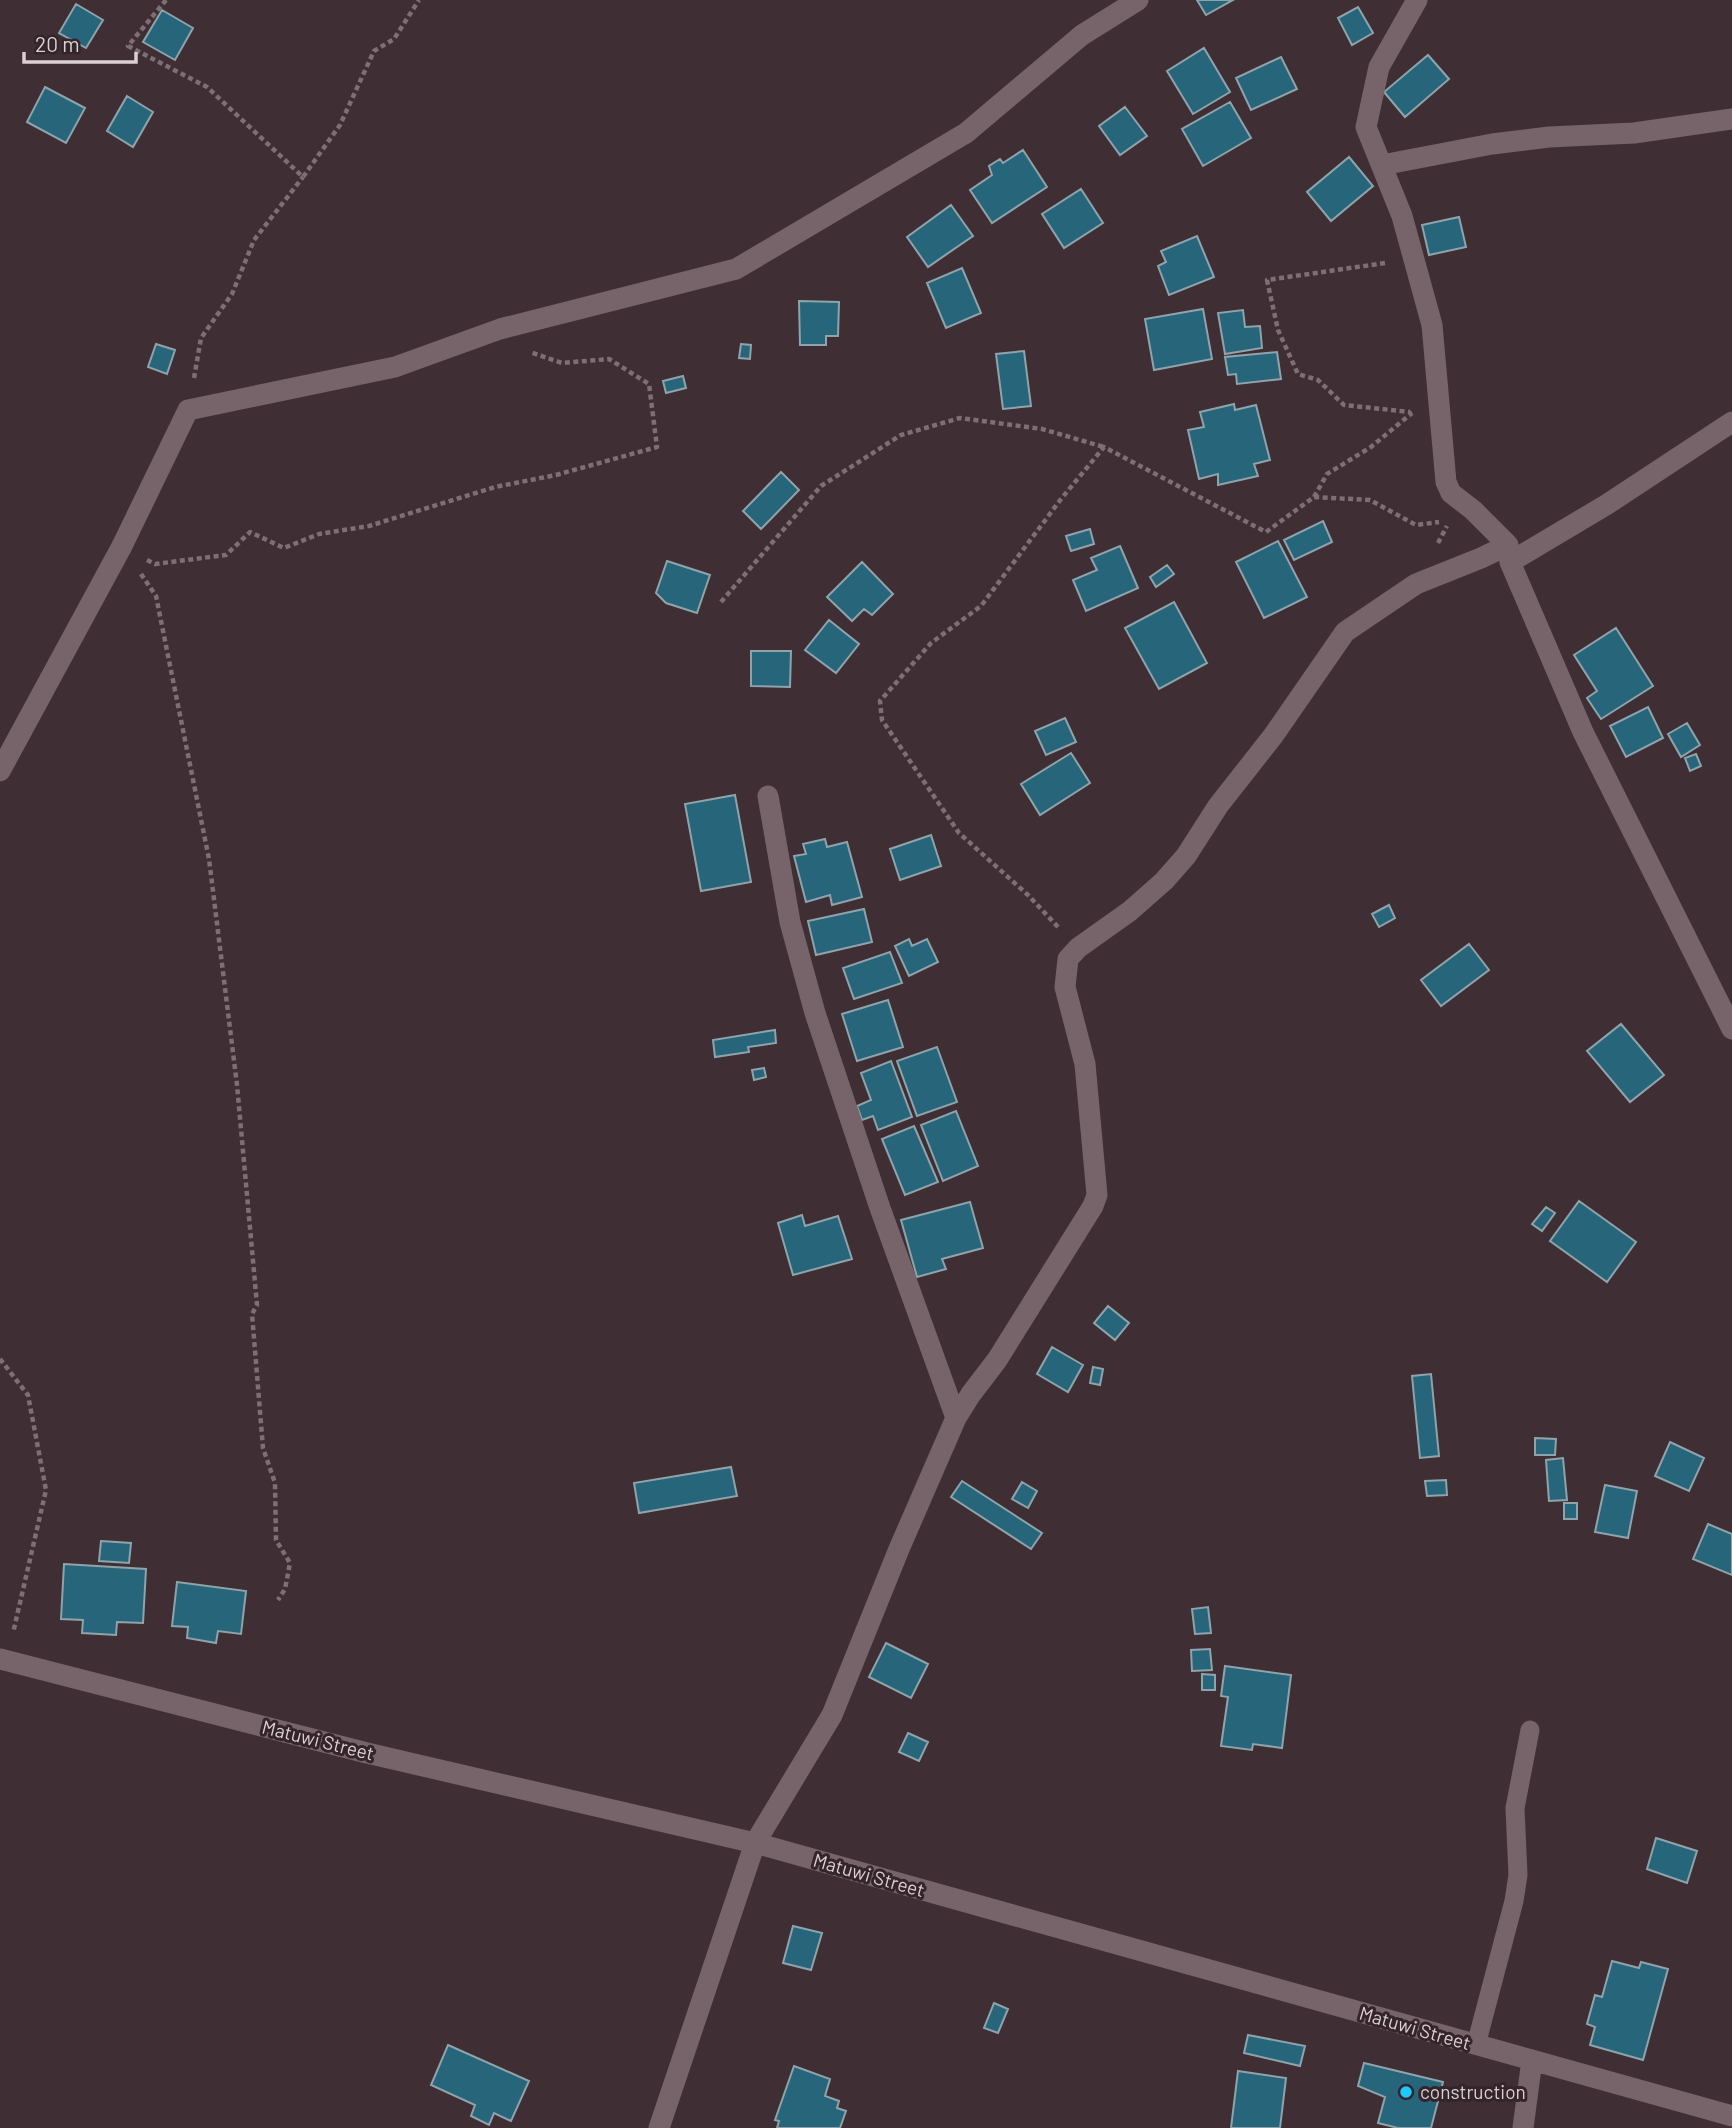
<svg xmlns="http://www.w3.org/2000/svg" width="1732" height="2128" font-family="Barlow,sans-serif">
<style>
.building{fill:#27657b;stroke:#8fa3ab;stroke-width:2}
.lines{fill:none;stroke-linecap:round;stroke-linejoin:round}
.path{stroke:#7d6f74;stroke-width:4.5;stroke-dasharray:5 3.5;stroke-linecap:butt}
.lane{stroke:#77646b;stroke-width:19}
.street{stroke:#77646b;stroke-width:21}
.poi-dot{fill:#1ec9fd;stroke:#34252b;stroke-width:2.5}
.labels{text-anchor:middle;stroke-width:6;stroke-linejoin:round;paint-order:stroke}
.street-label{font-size:19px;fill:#dbd0d4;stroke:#34252b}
.poi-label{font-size:19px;fill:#dbd0d4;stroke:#34252b;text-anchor:start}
</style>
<rect width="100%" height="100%" fill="#3f2f35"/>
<path class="building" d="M1197,0H1233L1206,15Z
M76,4L103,20L86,48L59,33Z
M1358,7L1373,33L1352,45L1338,18Z
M162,10L193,28L175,60L143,42Z
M1204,48L1230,92L1193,114L1167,71Z
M1428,55L1449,79L1405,117L1384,92Z
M1281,57L1297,89L1251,110L1236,78Z
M45,87L85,108L66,143L27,122Z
M127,96L153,112L133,147L107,131Z
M1230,102L1251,138L1203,166L1182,129Z
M1125,107L1147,136L1120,155L1099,126Z
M1023,150L1047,187L992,223L970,190L992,175L989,166L1000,159L1003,163Z
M1349,157L1373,186L1331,221L1307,192Z
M1081,189L1103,223L1064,248L1042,214Z
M951,205L973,236L928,267L907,237Z
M1459,217L1466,247L1429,255L1422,225Z
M1197,236L1214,277L1169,295L1158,266L1166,262L1161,251Z
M962,268L981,313L946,328L927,283Z
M799,301L839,302L838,336H826V345H800Z
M1203,309L1212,359L1154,370L1145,319Z
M1243,310L1245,327L1260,326L1262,348L1225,354L1218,313Z
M156,344L175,350L167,374L148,367Z
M741,344L751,345L750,359L739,358Z
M1024,351L1031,406L1003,409L996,354Z
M1277,352L1281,379L1237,384L1236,374L1228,375L1225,357Z
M683,376L686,388L666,393L663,381Z
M1234,404L1235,410L1256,405L1270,460L1254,464L1258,476L1218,485V474L1199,479L1188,430L1204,427L1200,412Z
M781,472L799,490L761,529L743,511Z
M1323,521L1332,542L1294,560L1284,540Z
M1090,529L1094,544L1071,551L1066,536Z
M1278,541L1307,597L1264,618L1236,562Z
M1120,546L1138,588L1086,611L1073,580L1097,570L1091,558Z
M667,561L710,575L697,613L666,603L656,593Z
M862,562L893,594L872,615L864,609L852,621L827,597Z
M1167,565L1174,574L1156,587L1150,577Z
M1174,602L1207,663L1159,689L1125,628Z
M829,620L859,644L836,673L805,650Z
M1616,628L1653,686L1601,719L1587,698L1597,691L1574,655Z
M751,651H791L790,687L751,686Z
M1648,707L1663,738L1626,757L1610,726Z
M1065,718L1076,742L1046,755L1035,731Z
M1687,723L1700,745L1681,757L1668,734Z
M1071,753L1090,783L1040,815L1021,784Z
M1696,754L1701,766L1690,771L1685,758Z
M735,795L751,882L701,891L685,804Z
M931,835L941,866L900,880L890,849Z
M825,839L827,847L847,842L862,897L832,905L830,895L806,902L794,856L806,854L803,844Z
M1389,905L1395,918L1379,927L1372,914Z
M864,909L872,942L816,955L808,921Z
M909,939L912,946L927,939L938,962L909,976L895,946Z
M1469,944L1489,970L1441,1006L1421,980Z
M890,952L902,983L854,999L843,968Z
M888,1000L903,1047L857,1061L842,1014Z
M1621,1024L1664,1075L1630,1102L1587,1051Z
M775,1030L776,1043L748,1047L749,1052L715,1057L713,1040Z
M937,1047L957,1102L917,1116L897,1061Z
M891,1061L912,1117L878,1130L873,1116L862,1120L857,1106L871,1100L861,1073Z
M764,1068L766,1077L754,1080L752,1070Z
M956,1111L978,1166L943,1181L921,1125Z
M914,1126L938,1182L905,1195L882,1139Z
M1579,1201L1636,1242L1607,1282L1550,1241Z
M970,1202L983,1248L942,1259L946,1269L917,1277L901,1220Z
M1546,1207L1555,1213L1542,1231L1532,1224Z
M802,1215L805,1226L838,1216L852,1259L793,1275L778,1223Z
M1108,1306L1129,1323L1115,1340L1094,1323Z
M1052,1347L1083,1365L1068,1392L1037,1374Z
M1093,1367L1103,1369L1100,1385L1090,1383Z
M1431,1374L1439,1456L1420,1458L1412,1376Z
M1535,1438L1556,1439L1555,1455H1535Z
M1670,1442L1704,1458L1689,1491L1655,1476Z
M1563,1458L1567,1500L1549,1501L1546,1460Z
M731,1467L737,1496L639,1513L634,1483Z
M1446,1480L1447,1495L1427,1496L1425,1481Z
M962,1481L1042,1533L1031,1549L951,1497Z
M1022,1482L1037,1491L1028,1508L1012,1499Z
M1605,1485L1637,1491L1628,1538L1595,1532Z
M1564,1503H1577V1519H1564Z
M1708,1524L1732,1534V1575L1693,1559Z
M101,1541L131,1543L129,1563L99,1561Z
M64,1564L146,1569L143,1623L117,1622L116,1635L82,1633L83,1620L61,1619Z
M177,1582L246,1591L241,1634L218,1631L216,1643L187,1638L188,1627L172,1626Z
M1208,1607L1211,1633L1195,1634L1192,1609Z
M886,1643L928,1664L911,1698L869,1677Z
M1210,1649L1212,1670L1192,1671L1191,1650Z
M1225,1666L1291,1675L1282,1748L1253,1744L1252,1750L1221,1746L1228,1697L1221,1696Z
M1202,1674L1215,1675V1690H1202Z
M908,1733L928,1742L919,1761L899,1752Z
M1656,1838L1697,1851L1687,1883L1647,1869Z
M793,1926L822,1933L811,1970L783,1963Z
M1612,1961L1639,1968L1641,1962L1668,1969L1643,2060L1590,2045L1595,2027L1587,2024L1595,1995L1602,1997Z
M994,2003L1008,2009L998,2033L984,2028Z
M1248,2035L1305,2046L1300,2066L1244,2053Z
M448,2045L529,2081L511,2121L494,2113L489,2125L471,2116L475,2105L431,2085Z
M1364,2063L1443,2082L1431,2128H1398L1378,2123L1385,2097L1358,2086Z
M794,2066L830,2079L825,2096L839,2101L837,2108L846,2111L840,2128H777L779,2121L775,2120Z
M1238,2071L1286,2078L1280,2128H1231Z"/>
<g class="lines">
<path class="path" d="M166,0L128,46L207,87L303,177L340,125L374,51L394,39L419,0
M1385,263L1267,280L1278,330L1298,374L1318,380L1344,405L1410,412L1411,411
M194,378L201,338L232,294L254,240L303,177
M1314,497L1327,474L1371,447L1412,413
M1438,543L1447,526
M147,560L155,564L226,555L250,532L284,548L319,534L369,526L495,487L556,475L657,447L649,384L609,359L562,363L530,352
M141,574L156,596L209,859L237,1085L257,1305L252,1314L263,1448L275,1483L276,1540L290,1563L285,1589L278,1600
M721,602L821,486L901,435L960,418L1042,429L1104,447
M1058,927L1028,895L959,833L882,720L880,701L931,643L981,606L1061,499L1104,447L1266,532L1314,497L1370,500L1416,525L1439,522
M0,1359L28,1395L46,1490L13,1633"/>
<path class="lane" d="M1476,2045L1514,1901L1518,1875L1515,1808L1530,1730"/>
<path class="street" d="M1417,0L1379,67L1366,127L1402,216L1432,325L1446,482L1451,493L1473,510L1508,545
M1382,165L1492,144L1549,137L1634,133L1732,119
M1510,562L1606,505L1732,422
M0,771L122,546L188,410L395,367L500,329L736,269L966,133L1082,35L1138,0
M768,796L790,922L815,1013L880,1208L956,1418
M0,1659L367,1753L755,1843L1732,2116
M659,2128L755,1843L832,1715L899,1549L956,1418L971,1394L997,1360L1093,1206L1097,1195L1085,1064L1065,987L1068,959L1078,948L1130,911L1164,881L1186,856L1218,806L1273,736L1345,632L1416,584L1481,558L1508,545L1510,562L1583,732L1732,1029
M1523,2128L1532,2060"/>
</g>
<circle class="poi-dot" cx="1406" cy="2092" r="7"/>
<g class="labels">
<g class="street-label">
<text transform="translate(318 1740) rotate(14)" y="7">Matuwi Street</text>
<text transform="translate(869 1875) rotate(16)" y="7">Matuwi Street</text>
<text transform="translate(1415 2028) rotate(16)" y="7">Matuwi Street</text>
</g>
<g class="poi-label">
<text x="1420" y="2099">construction</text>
</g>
</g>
<path d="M24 52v10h112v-10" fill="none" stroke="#dbd0d4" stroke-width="3.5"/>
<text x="35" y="52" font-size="21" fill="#dbd0d4" stroke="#34252b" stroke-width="5" paint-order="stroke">20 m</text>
</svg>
